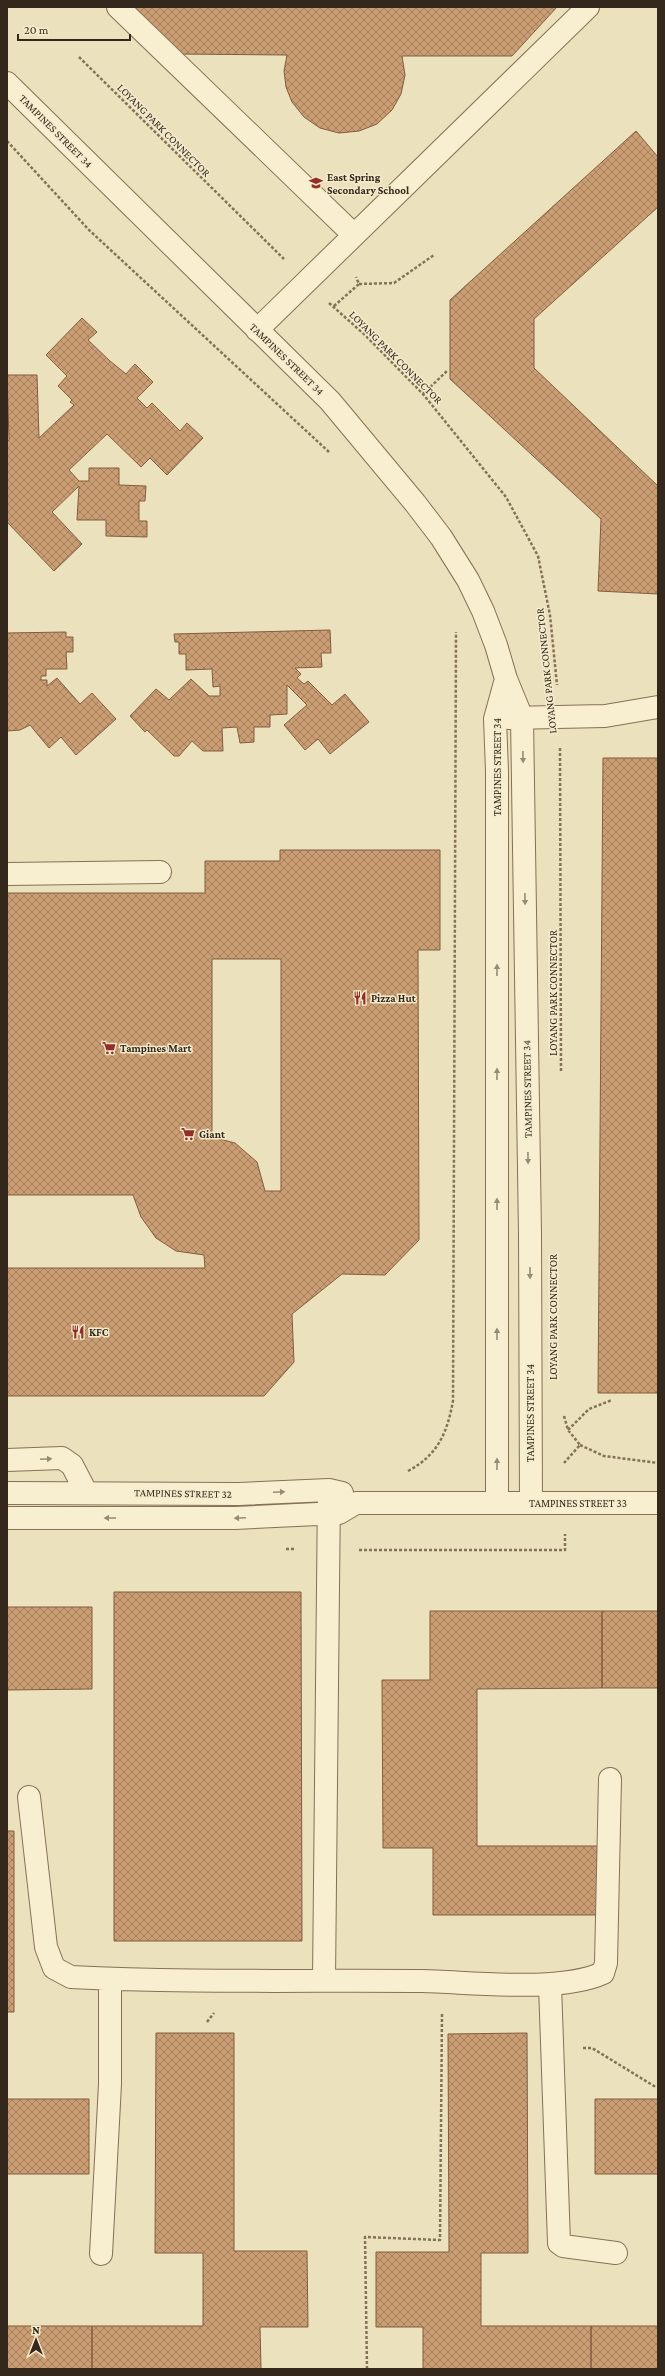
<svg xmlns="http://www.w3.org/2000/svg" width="665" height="2376" font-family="'Crimson Pro',serif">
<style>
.building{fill:url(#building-cross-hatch);stroke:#825d3d;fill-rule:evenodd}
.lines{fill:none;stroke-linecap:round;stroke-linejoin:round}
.minor-casing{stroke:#847157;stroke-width:24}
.path{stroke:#847157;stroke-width:2.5;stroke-dasharray:3 2;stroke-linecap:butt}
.minor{stroke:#f8eed0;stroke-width:22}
.oneway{fill:#968b76}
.labels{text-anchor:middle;stroke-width:3;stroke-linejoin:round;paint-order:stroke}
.street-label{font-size:11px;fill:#33281b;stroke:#f4ebcc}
.poi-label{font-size:11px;font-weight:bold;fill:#33281b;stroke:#f4ebcc;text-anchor:start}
</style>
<defs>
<pattern id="building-cross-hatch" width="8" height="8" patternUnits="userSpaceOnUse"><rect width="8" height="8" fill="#ca9d73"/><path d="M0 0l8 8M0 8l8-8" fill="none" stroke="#a5805e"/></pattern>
</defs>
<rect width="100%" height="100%" fill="#ece1bd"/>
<path class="building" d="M133,7H557L512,56H402L405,75L401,94L392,110L377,124L359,131L339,133L320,128L304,117L292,102L286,87L284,71L287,55L177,54Z
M636,131L658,157V207L534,319V368L658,486V594L598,591L601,519L450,379V300Z
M82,318L97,332L88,340L110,361L126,374L135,364L153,382L137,398L147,408L152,403L180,431L187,423L203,438L167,475L150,458L141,467L107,434L69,470L79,481H89V468H119V485L146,486L145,501H139V521H147V537L106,536V520H77L79,486L52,512L82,544L54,571L7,522V442L9,440L7,375H37L39,438L74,405L70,402L72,400L58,386L67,376L46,355Z
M330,630L331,653H321L322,667L295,668L301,674L297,678L304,684L308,681L332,705L345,694L369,722L330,754L318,739L305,750L284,725L307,705L287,685V714L270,715V727H254V742L240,743L237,727L222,728L223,751H203L192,741L179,756H174L147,730L145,732L130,716L156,689L169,700L191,679L209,696H220V686L213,687L212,669L186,670V654H179V642H175L174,634Z
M66,632V637H73V652H66L67,669H46V676H41V680H47V686L57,678L80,704L92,693L116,719L76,755L61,737L49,748L30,725L20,730L7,731V633Z
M603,758H658V1393H598Z
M280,850H440V950H418L419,1240L385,1275L342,1274L292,1314L294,1362L264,1396H7V1268H205L204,1255L176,1251L156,1238L141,1217L133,1195H7V893H205V861H280ZM212,959H281V1191H265L257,1162L235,1143L212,1137Z
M114,1592H301L302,1941H114Z
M7,1607H92V1689L7,1690Z
M430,1611H602V1688L477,1689V1846H602V1915H433V1848H383L382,1680H430Z
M602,1611H658V1688H602Z
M7,1831H14V2012H7Z
M156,2033H234V2251H307L308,2327H260L261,2369H92V2326H203V2253H155Z
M527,2033L528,2253H481V2326H591V2369H423V2327H376V2252H449L448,2034Z
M7,2099H89V2174H7Z
M595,2099H658V2174H595Z
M7,2326H92V2369H7Z
M591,2326H658V2369H591Z"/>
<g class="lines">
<g class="minor-casing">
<path id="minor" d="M118,7L354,235
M7,83L330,401L415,503L441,537L468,580L483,611L496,645L506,679L522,718L530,1234L531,1502
M257,330L588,7
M508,718L605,716L658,707
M7,874L160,872
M7,1460L62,1458L72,1465L86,1492
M7,1493L239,1494L329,1490L342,1493
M497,1503V771L495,719L506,679
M7,1518H235L339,1513L356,1503H658
M29,1797L46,1947L54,1968L71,1977C188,1983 305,1980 422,1981C472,1982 559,1993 603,1973L606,1963L610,1779
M324,1980L329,1490
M550,1985L559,2243L563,2246L616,2253
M101,2254L110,2084V1979"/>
</g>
<path class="path" d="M79,57L284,259
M7,141L89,230L329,452
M359,284L394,283L434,255
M329,303L365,335L423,394L506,497L538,556L550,615L557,685
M334,306L359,284L356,277
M423,394L448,370
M560,748L561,1071
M564,1416L568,1430L580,1445L564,1463
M568,1430L589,1409L612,1400
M580,1445L604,1456L658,1463
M408,1471C438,1455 447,1433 453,1401L456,632
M286,1549H296
M359,1550H565V1534
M207,2022L214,2013
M583,2048H592L654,2086H658
M367,2369L365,2237L440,2240L442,2014"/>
<use href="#minor" class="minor"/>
</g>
<defs><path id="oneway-solid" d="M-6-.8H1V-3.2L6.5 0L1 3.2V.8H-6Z"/></defs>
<g class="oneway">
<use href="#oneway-solid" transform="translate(523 757) rotate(89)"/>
<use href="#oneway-solid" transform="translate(525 899) rotate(89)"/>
<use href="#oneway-solid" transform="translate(497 970) rotate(-90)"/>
<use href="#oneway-solid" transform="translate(497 1074) rotate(-90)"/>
<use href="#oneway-solid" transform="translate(528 1158) rotate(89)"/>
<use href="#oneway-solid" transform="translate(497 1204) rotate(-90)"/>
<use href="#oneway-solid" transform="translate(530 1273) rotate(90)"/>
<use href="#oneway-solid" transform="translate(497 1334) rotate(-90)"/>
<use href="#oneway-solid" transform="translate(46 1459) rotate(-2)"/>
<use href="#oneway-solid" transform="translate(497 1464) rotate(-90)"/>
<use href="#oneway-solid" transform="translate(279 1492) rotate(-2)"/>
<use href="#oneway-solid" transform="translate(110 1518) rotate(180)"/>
<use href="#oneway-solid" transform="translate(240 1518) rotate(177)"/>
</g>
<defs>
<g id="school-bare" transform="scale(1.08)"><path d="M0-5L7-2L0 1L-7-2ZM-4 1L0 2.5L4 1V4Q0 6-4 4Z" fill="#912e28" stroke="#f4ebcc" stroke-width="2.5" paint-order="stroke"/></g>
<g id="restaurant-bare" transform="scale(1.08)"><path d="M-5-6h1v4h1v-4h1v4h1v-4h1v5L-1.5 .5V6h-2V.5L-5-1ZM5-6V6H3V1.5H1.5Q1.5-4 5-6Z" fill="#912e28" stroke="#f4ebcc" stroke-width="2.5" paint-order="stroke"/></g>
<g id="supermarket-bare" transform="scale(1.08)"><path d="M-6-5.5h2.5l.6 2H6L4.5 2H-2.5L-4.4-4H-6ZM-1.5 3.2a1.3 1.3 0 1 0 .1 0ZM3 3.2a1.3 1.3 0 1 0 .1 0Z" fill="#912e28" stroke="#f4ebcc" stroke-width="2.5" paint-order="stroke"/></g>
</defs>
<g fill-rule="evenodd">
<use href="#school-bare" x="316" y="183"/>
<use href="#restaurant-bare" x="360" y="998"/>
<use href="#supermarket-bare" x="109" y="1048"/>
<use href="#supermarket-bare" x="188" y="1134"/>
<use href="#restaurant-bare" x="78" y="1332"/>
</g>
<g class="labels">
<g class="street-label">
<text transform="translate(164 130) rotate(45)" y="4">LOYANG PARK CONNECTOR</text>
<text transform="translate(56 131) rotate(45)" y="4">TAMPINES STREET 34</text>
<text transform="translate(396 357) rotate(45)" y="4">LOYANG PARK CONNECTOR</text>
<text transform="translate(287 359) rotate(44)" y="4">TAMPINES STREET 34</text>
<text transform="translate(546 671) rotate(-96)" y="4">LOYANG PARK CONNECTOR</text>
<text transform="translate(497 767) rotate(-90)" y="4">TAMPINES STREET 34</text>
<text transform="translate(553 993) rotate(-90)" y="4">LOYANG PARK CONNECTOR</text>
<text transform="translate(527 1089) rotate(-91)" y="4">TAMPINES STREET 34</text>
<text transform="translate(553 1317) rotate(-90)" y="4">LOYANG PARK CONNECTOR</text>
<text transform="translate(530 1413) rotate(-90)" y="4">TAMPINES STREET 34</text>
<text transform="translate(183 1493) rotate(1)" y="4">TAMPINES STREET 32</text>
<text x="578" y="1507">TAMPINES STREET 33</text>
</g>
<g class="poi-label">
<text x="327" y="181">East Spring<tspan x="327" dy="13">Secondary School</tspan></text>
<text x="371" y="1002">Pizza Hut</text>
<text x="120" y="1052">Tampines Mart</text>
<text x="199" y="1138">Giant</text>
<text x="89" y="1336">KFC</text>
</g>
</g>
<rect width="665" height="2376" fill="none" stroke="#33281b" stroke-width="16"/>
<g transform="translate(36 2340)" stroke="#f4ebcc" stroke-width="3" paint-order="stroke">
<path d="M0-3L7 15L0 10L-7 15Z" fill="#33281b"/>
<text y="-6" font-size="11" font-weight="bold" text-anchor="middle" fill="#33281b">N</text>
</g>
<path d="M18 34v6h112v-6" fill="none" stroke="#33281b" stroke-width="2"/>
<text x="24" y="34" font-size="12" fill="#33281b" stroke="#f4ebcc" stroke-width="3" paint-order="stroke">20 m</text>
</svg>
